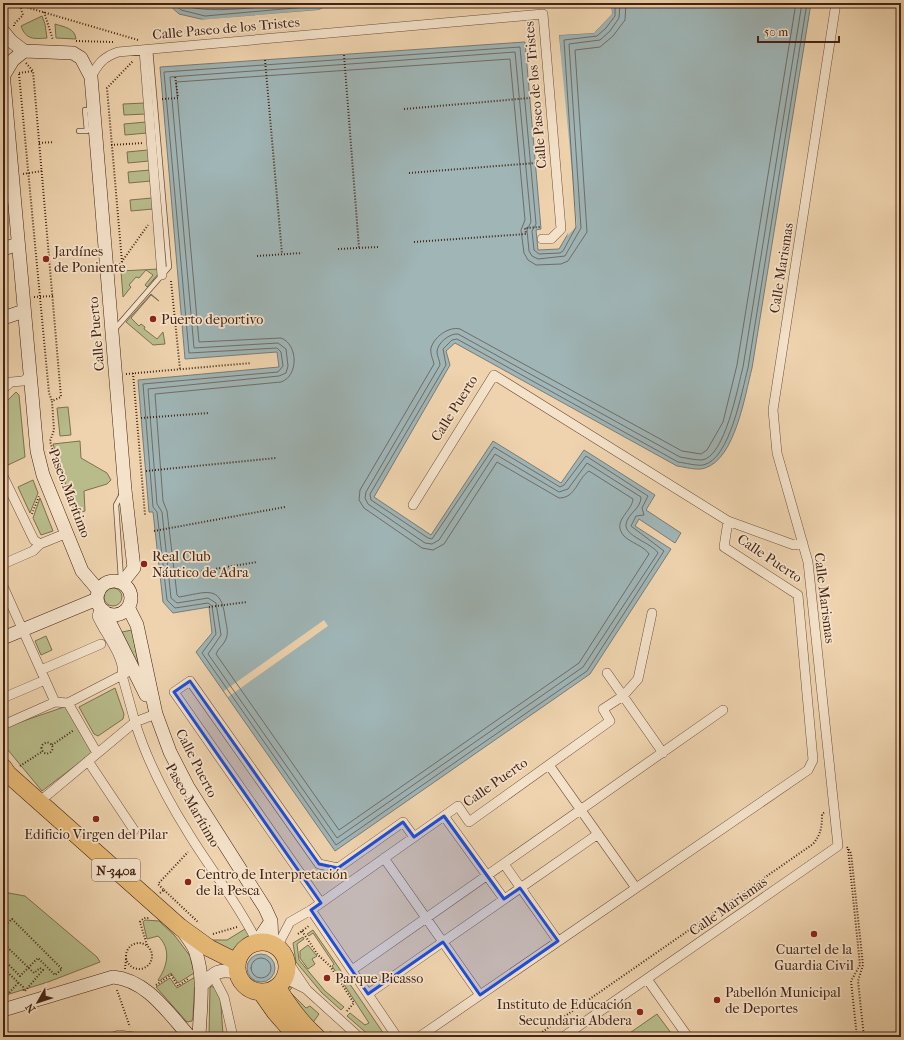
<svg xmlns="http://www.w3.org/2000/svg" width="904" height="1040" font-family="'IM FELL French Canon',serif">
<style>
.green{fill:#b8bc8b;stroke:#7e7050}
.water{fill:#9fb5b6;stroke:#7b7b75}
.pier{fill:#eed3ae}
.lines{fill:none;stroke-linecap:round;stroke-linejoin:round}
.shore{stroke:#726c65;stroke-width:1}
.lane-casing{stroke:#6e4f3a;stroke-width:6}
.street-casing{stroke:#6e4f3a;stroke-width:10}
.secondary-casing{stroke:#442314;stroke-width:14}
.highway-casing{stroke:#442314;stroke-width:18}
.path{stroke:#442314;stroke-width:2;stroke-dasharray:1 2;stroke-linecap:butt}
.lane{stroke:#f4e2ca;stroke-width:4.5}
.street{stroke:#f4e2ca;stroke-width:9}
.secondary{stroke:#f4e2ca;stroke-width:13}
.highway{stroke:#e7ba77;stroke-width:17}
.marked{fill:#1d4ed8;fill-opacity:0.2;stroke:#1d4ed8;stroke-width:3;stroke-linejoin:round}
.poi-dot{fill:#8f2418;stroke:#f4e2ca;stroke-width:1.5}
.labels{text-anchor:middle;stroke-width:3.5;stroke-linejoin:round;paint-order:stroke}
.shield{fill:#f4e2ca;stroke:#795c4b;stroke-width:1}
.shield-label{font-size:13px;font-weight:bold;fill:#442314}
.street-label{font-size:14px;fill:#442314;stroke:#f4e2ca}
.poi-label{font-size:14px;fill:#442314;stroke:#f4e2ca;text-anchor:start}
</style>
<rect width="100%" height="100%" fill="#eed3ae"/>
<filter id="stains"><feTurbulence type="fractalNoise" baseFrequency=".005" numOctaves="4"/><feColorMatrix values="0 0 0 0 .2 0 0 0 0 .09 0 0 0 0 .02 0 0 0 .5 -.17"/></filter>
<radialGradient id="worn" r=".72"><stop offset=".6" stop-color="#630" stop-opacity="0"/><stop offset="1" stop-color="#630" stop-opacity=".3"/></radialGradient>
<path class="green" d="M42,16L45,24L47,38C34,39 26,40 21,26Z
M55,24C64,27 75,28 76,39L56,38Z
M145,103L146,114L124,115L123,104Z
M146,122L147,133L125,135L124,124Z
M148,150L149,161L128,163L127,152Z
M150,170L151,181L129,183L128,172Z
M152,198L153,209L131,211L130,200Z
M159,269V273L147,287L145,285L153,275L146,270L139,278L136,277L129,285L131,287L123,297L121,271Z
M151,294L159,301L151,295L131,318L139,326L141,324L145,327L144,329L157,339L163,332L165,344L153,345L126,322Z
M16,392L19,395L25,457L8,465L3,454V405Z
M68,407L71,435L60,436L57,408Z
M80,441L81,458L107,473L111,480L107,484L84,491L85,511L75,514L53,444Z
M33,480L38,493L30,513L18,487Z
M40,498L53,531L41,535L33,518Z
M104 597a9 9 0 1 1 18 0a9 9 0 1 1-18 0Z
M132,630L139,667L122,632Z
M46,636L52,650L41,655L35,641Z
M115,688L124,714L123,719L98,736L94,734L79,707Z
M64,707H67L92,753L42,791L3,744V728Z
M3,892L25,896L97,957L100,962L48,982L3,996Z
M145,920L159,921L175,936L190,956L194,973L178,983L171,973L159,981L158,980C167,967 172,949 158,936L147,939L143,922Z
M245,929L250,936L234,950L229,951L210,940H227Z
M313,930L386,1037H371L347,1016L350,1013L365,1025L369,1023L332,966L334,964L313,933L309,936L307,934Z
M303,937L304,939L297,944L299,960L325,991L344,1007L341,1010L322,993L296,962L293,943Z
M308,945L317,956L312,959L315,964L308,969L300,958V951Z
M195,977L193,1017L192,1021L187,1022L156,987L170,978L177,988Z
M211,986L220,991L223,1035L209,1036L210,988Z
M287,987H293L289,991L306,1008L310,1006L319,1014L312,1024L286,989Z
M657,1014L674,1037H624Z"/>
<path class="water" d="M167,3H334L319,10L205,20L179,14Z
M611,3H811L752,368C745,395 735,459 705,468C698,471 685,467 677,466L455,343L446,351L450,365L374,497L431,535L493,441L561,483L584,450L655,495L646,510L681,533L675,543L639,519L635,526L671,549L590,674L335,851L196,652L212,633L209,607L173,613L163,602L153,512H149L138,380L279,367L277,352L185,359L160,67L525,42L541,229L536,230L538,250L559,249L572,227L559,35L594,33L612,14Z
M247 968a14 14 0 1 1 28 0a14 14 0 1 1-28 0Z"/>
<path class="pier" d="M334,3H336L335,5L319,12L205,22L198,20L319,10Z
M609,3H611L612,14L594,33L559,35L577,226L567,236L570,227L557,34L559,33L593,31L610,13Z
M324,620L328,626L228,697L224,691Z"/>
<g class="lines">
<path class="shore" d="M173,3L181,10L205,16L317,6L325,3
M181,3C197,17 275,5 299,3
M615,3V16L606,28L597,36L564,40L576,227L563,251L560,253L539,254L534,250L532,231L536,224L520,47L164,72L189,353L277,348L281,352L283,366L278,372L143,384L153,507L157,512L167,600L175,608L208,603L212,606L216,634L202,653L336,845L587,671L664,551L631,526L636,516L644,515L642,508L648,496L586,456L564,485L560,487L494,447L432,539L428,538L371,500L370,494L446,365L443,349L452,340L457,339L678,462C686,463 696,466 703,465C730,460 742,390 748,368L807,3
M620,3L619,18L610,31L600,40L569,44L581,228L565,256L538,259L532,256L529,251L527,230L531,222L515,52L170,77L194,348L278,343L286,349L288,366L286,373L279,376L148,389L157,504L162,512L171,598L177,603L208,598L216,603L221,635L208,654L337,838L583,667L658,553C652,543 624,536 626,524C628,513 641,509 641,497L587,463L568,489L559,492L495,454L439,540L432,544L425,543L368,504L365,498L366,492L440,365C440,361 437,356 437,352C437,343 450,333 458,334L680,457C686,458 695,460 702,460C725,457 738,386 743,367L802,3
M626,3L625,20L613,36L600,47L575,50L587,232L568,261L561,264L536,265L528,260L524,253L521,230L525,220L510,59L176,82L199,342L281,338C298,344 299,376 281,382L155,394L163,501L167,511L177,595L179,597C205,593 221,583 225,617C226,624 229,632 226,639C224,645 218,648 216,654L339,830L579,663L649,554C644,546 631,543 624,536C611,521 632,512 633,499L589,471C577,479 576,498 559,498L497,462L444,544L433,550L422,548L364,508L359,500L360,490L434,364C433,359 430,354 431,348C434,337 449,326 460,329L682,451L701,454L707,450L723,422L737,365L796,3
M251 968a10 10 0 1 1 20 0a10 10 0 1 1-20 0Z"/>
<g class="lane-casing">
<path id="lane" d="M79,131H87L85,110H92
M114,330L169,267L150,49
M121,579L116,505L122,494"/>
</g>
<g class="street-casing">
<path id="street" d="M144,50L162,275
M91,77C98,64 103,57 118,52L543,14L561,229L551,239H542
M3,389L11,382L23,381L30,376
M3,476L34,540L40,544
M413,505L494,375L728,521L724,547L798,595L813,760L808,770L419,1037
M728,521L794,545L803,543
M3,564L33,551L40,544L67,533
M3,586L55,702
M41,670L101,644
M607,673L663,753
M3,698L45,680
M68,703L97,753
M156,714L135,722C147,761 167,799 189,834C211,870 238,903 257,942
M3,725L55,702L68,703L126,673
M88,761L134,830
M549,765L636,888
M39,802L135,722L122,675C126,658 104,633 97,616L100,607
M444,816L504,899
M384,858L480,995
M504,864L558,941
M321,903L174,692L190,681L319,864L338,868L403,822L414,837
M311,910L397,1037
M277,947L290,922L311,910L458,806L469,822L610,721L603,709L623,696L638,679L652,613
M286,959L307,990L359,1037
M352,970L723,710
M212,974L224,997L233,1037
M284,978L306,989
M647,979L688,1037
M368,994L598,834
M113,1037L119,1035L134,1037
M563,1037L838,846L808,562L777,453L773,410L836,3"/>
</g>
<g class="secondary-casing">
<path id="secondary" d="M3,31L11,41L24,51L73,53L81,58L91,77L125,490L134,568L122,583
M3,72L37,451L43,475L82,571L99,591
M4,75L13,60L24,51
M3,249L18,244
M3,318L24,311
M97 598a17 17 0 1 1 34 0a17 17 0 1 1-34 0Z
M128,607L137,625L156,714L170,752L188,787L265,908L271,921L272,944
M104,611L146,695
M3,638L97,599
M183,931C187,938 194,945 196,953C205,979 200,1010 199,1037
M257,942L271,921
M201,986C215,972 217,969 237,972
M3,1010L113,977C147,980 168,1013 190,1037"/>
</g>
<g class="highway-casing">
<path id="highway" d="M3,767L8,774L180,927L209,948L237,962
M237 967a25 25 0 1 1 50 0a25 25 0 1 1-50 0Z
M277,987C289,1006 300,1022 317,1037
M261,992L275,1012L297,1037"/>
</g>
<path class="path" d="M19,5L138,40
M44,12L53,40
M14,26V24L23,15L19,3
M76,41L113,42
M344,55L359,248
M265,60L282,254
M26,63L33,71L61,397L52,401L54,430L50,441L67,501
M19,73L33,71
M19,74L49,393L52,401
M162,99L178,98L175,76
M404,109L530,98
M39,143L54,142
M111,145L143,143
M409,173L535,163
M23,174L42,171
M414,242L526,234L525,228L541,227
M338,249L378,247
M257,256L302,253
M122,262L107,88L133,61
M118,267L148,225
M171,281L180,369
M34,297L53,296
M133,373L145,515
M126,374L251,363
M141,418L209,413
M3,459L7,468
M146,471L276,458
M32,514L39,496
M154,531L285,507
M160,578L257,562
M209,607L247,602
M41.5 748a5.5 5.5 0 1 1 11 0a5.5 5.5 0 1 1-11 0Z
M52,745L74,730
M20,766L43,751
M847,847L851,853L863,965L858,981L864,1037
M848,849L860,965L851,981L857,1037
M164,890L199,923
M160,893L164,890L158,884L188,852
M3,927L12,919L62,969L55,975L38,958L20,976L3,959
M302,931L318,955L330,966L354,1003L346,1012
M213,934L237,927
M298,934L310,925
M126 956a13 13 0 1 1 26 0a13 13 0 1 1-26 0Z
M3,943L34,973L40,968L43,970L25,991
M147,945L140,922L144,918H150
M3,968L23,987L24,992
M125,969L126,959
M156,985L171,975L178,986L189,978
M3,989L8,994L18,983
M117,990L130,1027
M330,1032L335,1037
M535,1037L813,844C821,834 822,827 822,814L825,812"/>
<use href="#lane" class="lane"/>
<use href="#street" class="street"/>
<use href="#secondary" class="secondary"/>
<use href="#highway" class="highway"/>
</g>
<path class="marked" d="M190,681L319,864L338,868L403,822L414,837L444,816L504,899L520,888L558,941L480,995L443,942L368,994L311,910L321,903L174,692Z"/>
<g class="poi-dot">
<circle cx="46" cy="259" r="4"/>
<circle cx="153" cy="319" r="4"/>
<circle cx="144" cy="564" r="4"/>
<circle cx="96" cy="819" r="4"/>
<circle cx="188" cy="882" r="4"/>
<circle cx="814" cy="934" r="4"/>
<circle cx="327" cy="978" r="4"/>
<circle cx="717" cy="1000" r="4"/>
<circle cx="640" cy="1012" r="4"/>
</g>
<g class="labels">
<rect class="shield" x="92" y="859" width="48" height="22" rx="3"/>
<g class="shield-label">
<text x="116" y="875">N-340a</text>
</g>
<g class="street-label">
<text transform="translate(226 28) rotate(-5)" y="5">Calle Paseo de los Tristes</text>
<text transform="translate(535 95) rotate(-95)" y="5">Calle Paseo de los Tristes</text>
<text transform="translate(781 268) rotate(-81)" y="5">Calle Marismas</text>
<text transform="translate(96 334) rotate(-95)" y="5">Calle Puerto</text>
<text transform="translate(454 408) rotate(-58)" y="5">Calle Puerto</text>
<text transform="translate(70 493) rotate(69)" y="5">Paseo Marítimo</text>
<text transform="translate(770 558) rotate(34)" y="5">Calle Puerto</text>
<text transform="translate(825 598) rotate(83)" y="5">Calle Marismas</text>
<text transform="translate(197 763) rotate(63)" y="5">Calle Puerto</text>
<text transform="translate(495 782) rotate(-35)" y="5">Calle Puerto</text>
<text transform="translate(193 805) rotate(60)" y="5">Paseo Marítimo</text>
<text transform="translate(728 906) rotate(-35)" y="5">Calle Marismas</text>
</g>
<g class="poi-label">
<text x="54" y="256">Jardínes<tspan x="54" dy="16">de Poniente</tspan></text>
<text x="161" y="324">Puerto deportivo</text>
<text x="152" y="561">Real Club<tspan x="152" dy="16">Náutico de Adra</tspan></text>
<text x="96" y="839" text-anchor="middle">Edificio Virgen del Pilar</text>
<text x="196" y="879">Centro de Interpretación<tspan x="196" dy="16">de la Pesca</tspan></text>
<text x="814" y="954" text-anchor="middle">Cuartel de la<tspan x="814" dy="16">Guardia Civil</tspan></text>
<text x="335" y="983">Parque Picasso</text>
<text x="725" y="997">Pabellón Municipal<tspan x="725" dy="16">de Deportes</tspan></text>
<text x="632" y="1009" text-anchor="end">Instituto de Educación<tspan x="632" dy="16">Secundaria Abdera</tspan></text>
</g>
</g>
<rect width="904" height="1040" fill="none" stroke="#eed3ae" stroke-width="16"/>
<rect x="4" y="4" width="896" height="1032" fill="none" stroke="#442314" stroke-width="2"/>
<rect x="8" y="8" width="888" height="1024" fill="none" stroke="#442314"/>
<g transform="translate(38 1002) rotate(231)" stroke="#f4e2ca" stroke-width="3" paint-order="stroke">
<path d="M0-3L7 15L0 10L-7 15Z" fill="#442314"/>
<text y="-6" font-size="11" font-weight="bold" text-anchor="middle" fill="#442314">N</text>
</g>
<path d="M758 36v6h81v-6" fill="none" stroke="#442314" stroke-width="2"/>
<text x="764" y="36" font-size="12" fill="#442314" stroke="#f4e2ca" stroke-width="3" paint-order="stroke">50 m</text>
<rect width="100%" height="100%" filter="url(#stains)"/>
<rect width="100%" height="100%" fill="url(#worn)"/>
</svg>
